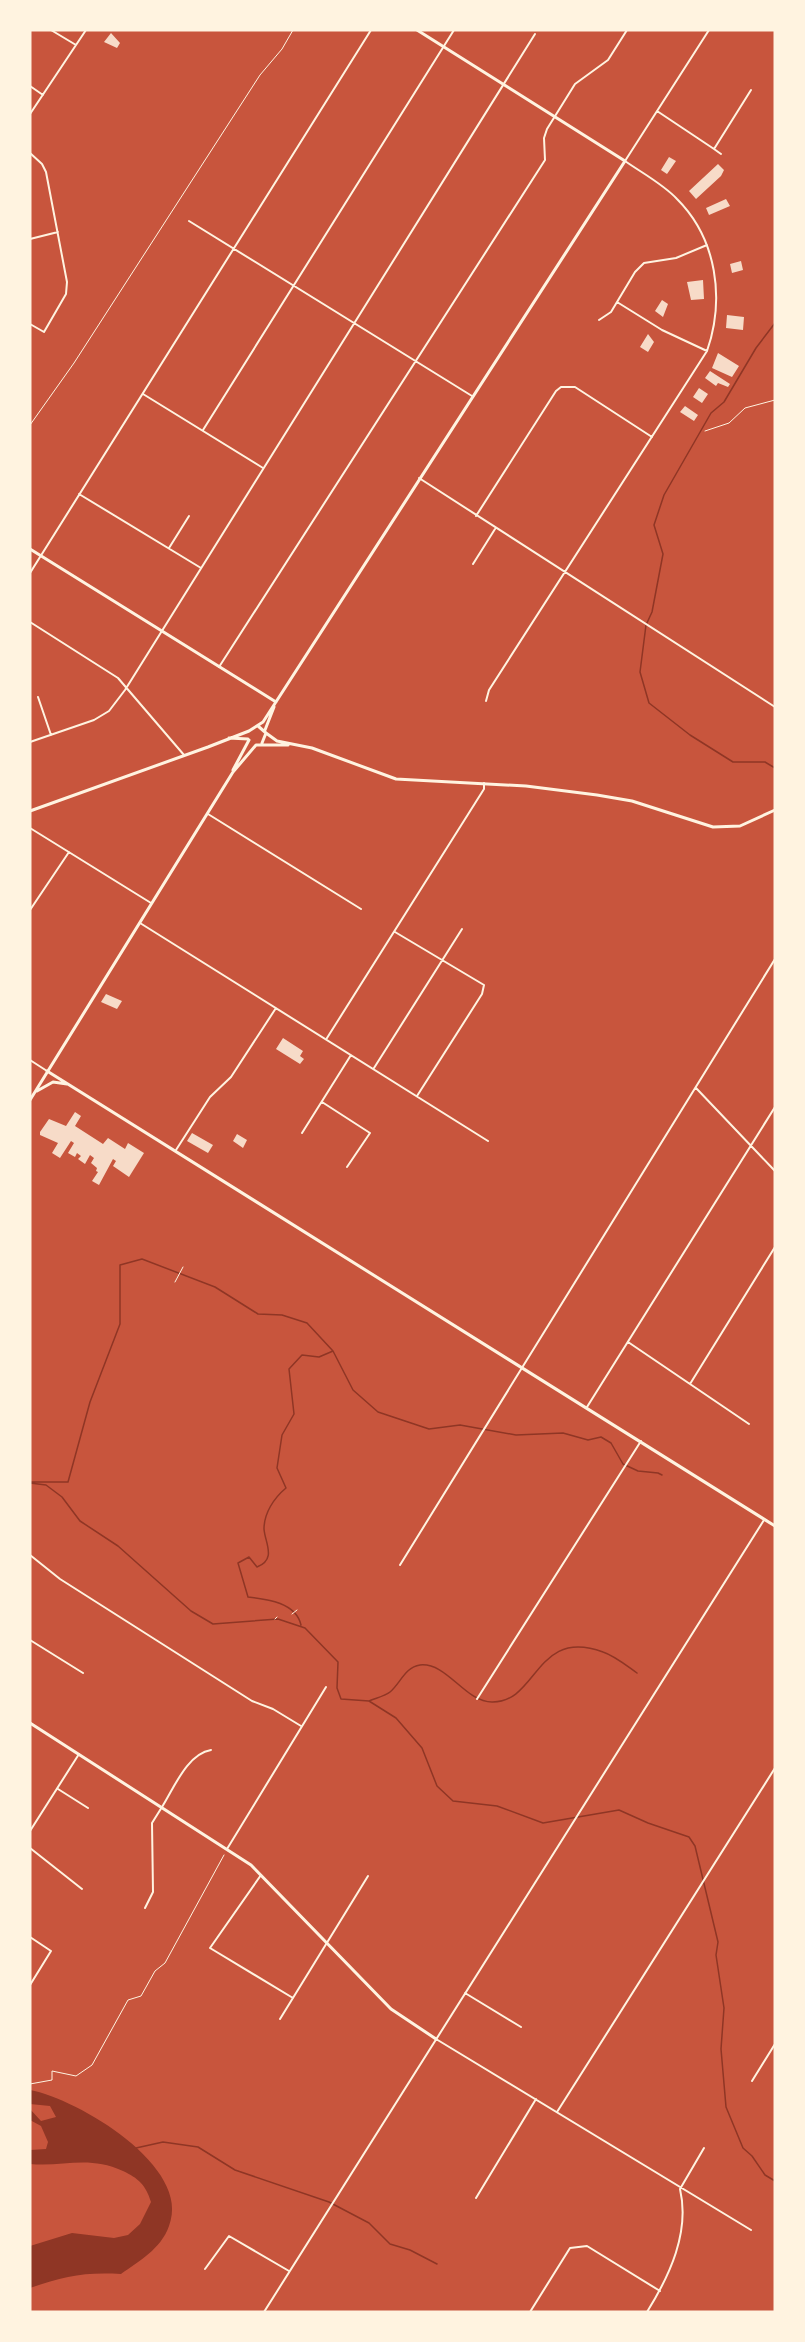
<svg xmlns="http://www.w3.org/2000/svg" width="805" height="2342" font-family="'Sofia Sans Condensed',sans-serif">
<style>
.water{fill:#8f3625}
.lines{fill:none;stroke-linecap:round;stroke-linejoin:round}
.stream{stroke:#8f3625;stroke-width:1.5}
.building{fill:#f7dbc8}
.path{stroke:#fff3e0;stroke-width:1}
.minor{stroke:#fff3e0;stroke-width:2}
.tertiary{stroke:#fff3e0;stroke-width:3}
</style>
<rect width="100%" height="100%" fill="#c8553d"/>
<path class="water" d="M30,2090C78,2099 193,2167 169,2226C161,2249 139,2261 121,2274C84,2272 65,2276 30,2288V2246L72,2233L114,2238L128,2235L140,2224L151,2202C146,2185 138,2178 123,2171C88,2155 65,2167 30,2164V2150L46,2149L48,2142L41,2126L30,2120V2109L41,2121L56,2117L50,2106L30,2104Z"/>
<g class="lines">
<path class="stream" d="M775,323L756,348L724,402L711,413L664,495L654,525L663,554L652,612L646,625L640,672L649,703L690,735L733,762H765L775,768
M30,1482H68L90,1402L120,1324V1265L142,1259L215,1287L258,1314L282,1315L307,1323L333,1351L353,1390L378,1412L429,1429L460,1425L516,1435L563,1433L588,1440L601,1437L611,1443L623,1464L638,1471L658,1473L662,1475
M30,1483L46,1485L62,1497L80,1521L118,1546L191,1611L213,1624L278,1619L305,1628L338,1662L337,1688L341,1699L369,1701L396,1718L422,1748L437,1786L453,1801L497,1806L543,1823L619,1810L648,1823L689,1837L695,1846L718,1942L716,1955L724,2008L721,2049L726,2107L743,2148L752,2156L765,2175L775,2181
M301,1625C296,1603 268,1599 248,1597L238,1563L249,1557L257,1567C277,1559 265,1543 264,1529C264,1513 274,1498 286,1488L277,1468L282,1435L294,1414L289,1369L302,1355L319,1357L333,1351
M369,1701C376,1698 385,1696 390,1692C400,1684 405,1667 420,1665C447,1662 465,1702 492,1702C538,1703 535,1627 603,1652C615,1656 627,1666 637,1673
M136,2148L163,2142L198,2147L235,2170L329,2202L369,2223L390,2244L410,2250L437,2264"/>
</g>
<path class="building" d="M111,33L120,43L117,48L104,42Z
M669,157L676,161L667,174L661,170Z
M718,164L724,170L721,176L696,199L689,191Z
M726,199L730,206L709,215L706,208Z
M741,261L743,270L732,273L730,264Z
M703,280L704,299L691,300L687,282Z
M662,300L668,304L663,317L655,311Z
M727,315L744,317L743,330L726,328Z
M648,334L654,342L648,352L640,347Z
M718,353L739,366L732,377L712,368Z
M710,371L730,384L728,387L718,383L716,386L705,378Z
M699,388L708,394L702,403L693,397Z
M685,406L698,415L694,421L680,412Z
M106,994L122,1001L117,1009L101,1002Z
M283,1038L303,1051L300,1056L304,1059L300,1064L276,1049Z
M75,1112L81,1116L75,1126L103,1144L108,1138L125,1149L128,1143L144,1153L129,1177L113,1166L116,1161L113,1159L99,1185L92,1181L98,1172L96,1171L97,1168L91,1163L94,1158L90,1155L85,1164L78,1159L81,1156L77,1153L75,1157L68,1153L74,1143L71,1141L60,1158L52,1153L58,1143L40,1135V1132L49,1119L66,1126Z
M192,1133L213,1145L208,1153L187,1141Z
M237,1134L247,1140L243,1148L233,1141Z"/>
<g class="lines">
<path class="path" d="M30,425L74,363L260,75L282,49L293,30
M705,431L729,423L745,408L775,400
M175,1282L183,1267
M292,1614L297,1610
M275,1619L277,1617
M30,2084L52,2080V2071L76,2076L92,2065L128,2000L141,1996L155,1971L165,1963L224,1855"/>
<path class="minor" d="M51,30L76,45
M30,86L43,95
M657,111L714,149L751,90
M30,114L86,30
M714,149L721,154
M30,153L42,164L46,172L67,282L66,294L44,332L30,324
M189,221L472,396
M30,239L58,232
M707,245L676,258L644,263L635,272L617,302L662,330L707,351
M599,320L611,312L617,302
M143,394L263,468
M203,430L454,30
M419,478L775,707
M79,494L201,568
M476,516L556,391L561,387H575L652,437
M169,548L189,516
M473,564L495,529
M30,573L371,30
M30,622L118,678L184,755
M219,667L545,160L544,138L547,129L575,84L608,60L627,30
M38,697L51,735
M486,701L489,690L707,351C725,299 717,239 677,199C663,184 642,173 625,161L709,30
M30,742L94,720L109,711L125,690L535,34
M208,814L361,909
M30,828L151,903
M30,910L69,852
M140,923L488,1141
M395,932L484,985L482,994L417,1096
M327,1038L484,789V783
M30,1060L47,1071
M374,1068L462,929
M696,1088L775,1171
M322,1102L370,1133L347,1167
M302,1133L351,1055
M176,1150L210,1097L231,1077L276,1008
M628,1342L749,1424
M690,1384L775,1247
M587,1407L775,1107
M30,1555L60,1579L252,1701L273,1709L301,1726
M400,1565L775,959
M30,1640L83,1673
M477,1699L641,1441
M58,1789L88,1808
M162,1807C174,1788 187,1754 211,1750
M30,1831L79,1754
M30,1848L82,1889
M227,1849L326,1687
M261,1875L210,1948L293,1998
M145,1908L153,1892L152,1823L162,1807
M30,1937L51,1951L30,1985
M465,1993L521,2027
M280,2019L368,1876
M436,2039L751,2230
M752,2081L775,2044
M557,2112L775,1768
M476,2198L536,2099
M205,2269L229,2236L289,2271
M264,2312L764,1520
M530,2312L570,2248L587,2246L660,2291
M647,2312C670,2275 690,2232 680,2189L704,2148"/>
<path class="tertiary" d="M30,549L276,702
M258,726L266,733L262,743
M265,730L274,707
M266,733L277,741L312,748L396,779L526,786L597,795L632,801L713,827L740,826L775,810
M229,738L248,739
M233,770L249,740
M30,811L208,747L249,731L263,722L625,161L417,30
M47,1071L775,1526
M37,1091L53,1082L67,1084
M30,1100L233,772L256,745H288
M30,1723L251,1865L391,2009L436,2039"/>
</g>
<rect width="805" height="2342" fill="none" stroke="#fff3e0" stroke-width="63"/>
</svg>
